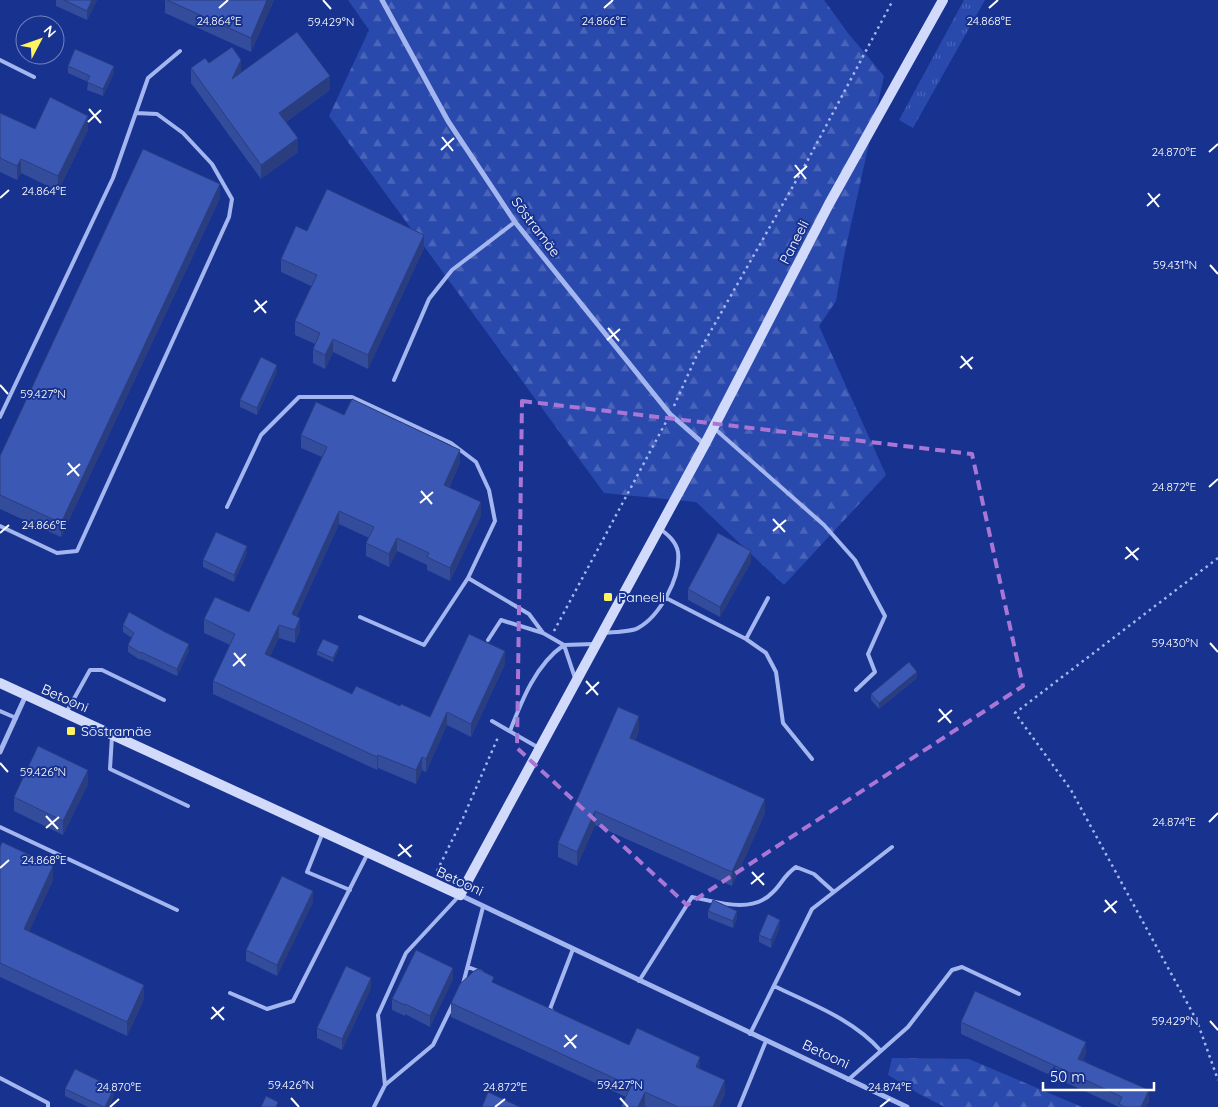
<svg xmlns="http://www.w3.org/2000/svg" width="1218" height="1107" font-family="Quicksand,sans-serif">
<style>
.grass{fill:url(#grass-tufts)}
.forest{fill:url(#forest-firs)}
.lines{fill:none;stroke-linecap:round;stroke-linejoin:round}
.path{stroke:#a4b6ef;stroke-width:2.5;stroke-dasharray:2.5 4;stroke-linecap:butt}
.lane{stroke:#a4b6ef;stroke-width:4}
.street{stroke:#a4b6ef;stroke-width:5}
.secondary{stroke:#d1dafb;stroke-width:10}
.wall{fill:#344c9c}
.shaded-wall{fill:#2a3e7f}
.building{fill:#3c58b5;stroke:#2a3e7f}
.marked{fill:none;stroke:#a976d5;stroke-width:4;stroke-dasharray:10 6;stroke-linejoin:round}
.ticks{fill:none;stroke:#fff;stroke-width:2}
.poi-dot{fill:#fff362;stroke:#17328f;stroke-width:2}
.labels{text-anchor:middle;stroke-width:4;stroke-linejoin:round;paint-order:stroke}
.street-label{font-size:14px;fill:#fff;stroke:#17328f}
.poi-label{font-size:14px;fill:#fff;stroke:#17328f;text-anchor:start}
.ticks-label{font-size:12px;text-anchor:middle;fill:#fff;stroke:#17328f;stroke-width:4;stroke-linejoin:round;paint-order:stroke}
</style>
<defs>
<pattern id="grass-tufts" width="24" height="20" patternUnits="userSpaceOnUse" patternTransform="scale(1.25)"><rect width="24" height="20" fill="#2a49ad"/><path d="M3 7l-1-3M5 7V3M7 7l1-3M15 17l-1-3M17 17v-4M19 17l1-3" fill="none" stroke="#4a64b9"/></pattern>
<pattern id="forest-firs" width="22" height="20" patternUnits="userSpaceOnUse" patternTransform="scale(1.25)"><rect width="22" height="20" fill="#2a49ad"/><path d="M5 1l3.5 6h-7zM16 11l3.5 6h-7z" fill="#4a64b9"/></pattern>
</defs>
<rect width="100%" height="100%" fill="#17328f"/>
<path class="grass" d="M964,0H985L913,128L899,120Z"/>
<path class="forest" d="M348,0H824L848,33L884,76L844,256L836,301L819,326L886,475L784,585L696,502L604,493L329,116L369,30Z
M892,1058L969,1059L1082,1107H945L921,1095L888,1075Z"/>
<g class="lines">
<path class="path" d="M674,406L696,357L809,158L893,0
M1218,558L1015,713L1071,790L1197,1021L1218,1080
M554,631L666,422
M437,871L463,818L499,735"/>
<path class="lane" d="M0,60L34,77
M394,380L429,299L452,270L515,222
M0,417L113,178L148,78L180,51
M715,429L824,525L855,560L885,616L868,654L875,672L856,690
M227,507L261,435L299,397H352L451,443L476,462L489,490L495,521L468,578
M0,526L57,553L77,551L229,217L232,199L212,164L183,133L157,114L136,113
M666,598L746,639L768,598
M360,617L424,645L468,578L529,614L543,633
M604,633C612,632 632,632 638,628C660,616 681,577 678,552C676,541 667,534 659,528
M746,639L766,653L776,672L783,723L812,759
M488,640L501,620L543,633L564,645L594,644
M0,711L16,718
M66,713L90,670H102L164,700
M492,721L539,748
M510,731C522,700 536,664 564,645L575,678
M112,736L110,769L188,806
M0,827L177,910
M323,832L307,872L350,890
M468,967L481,972
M639,981L692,897C717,902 752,914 772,893C782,884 783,876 796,867L814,874L834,892
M463,984L483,907
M774,986C811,1004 853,1019 881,1051
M230,993L267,1009L293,1001L368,853
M553,1012L550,1009L573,949
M750,1034L812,909L892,847
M0,1078L48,1103V1107
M848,1080L908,1027L952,970L962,967L1019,994
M385,1085L433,1045L453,1004
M374,1107L385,1085L378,1015L406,953L459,896
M739,1107L766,1041"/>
<path class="street" d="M382,0L448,121L515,222L670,414L704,444
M0,752L26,695
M460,895L907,1107"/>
<path class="secondary" d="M0,683L460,895L705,444L829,204L943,0"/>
</g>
<path class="wall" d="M56,0H97L87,20L56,6Z
M165,0H274L251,52L165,13Z
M209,63L241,73L330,90L286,122L298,152L261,179L191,83V68Z
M68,66L114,73L103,96L87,90L88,82L68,73Z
M0,113L35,129L88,130L58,191L21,173L17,180L0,172Z
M220,198L61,537L0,509V456Z
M307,231L424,248L368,369L333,352L325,369L313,363V349L315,344L295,335V321L311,286L281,272V259Z
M277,372L257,415L240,407V400Z
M344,415L460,463L449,488L481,516L450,581L427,570V565L397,551L389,567L366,556V543L369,538L339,524L297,616L300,631L295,643L279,638L270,656L352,694L400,706L430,717L505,664L471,737L447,725L426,772L422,770L416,784L378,768L377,770L213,694V681L230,645L204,633V619L249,612L322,457L301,448V435Z
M247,553L234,582L203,567V560Z
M751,562L720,617L688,600V589Z
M123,625L189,651L177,676L141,659L140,660L128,652V645L132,638L123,632Z
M339,649L333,662L317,655V651Z
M917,678L879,709L871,700V694Z
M639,731L635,741L765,813L732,886L595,825L577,866L558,857V843Z
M88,784L63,835L14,811V797Z
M0,847L53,880L29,931L144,999L127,1036L0,977Z
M313,902L277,976L246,961V950Z
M708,911L737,918L733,928L708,918Z
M780,927L771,948L759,942V935Z
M453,979L430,1027L405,1014V1016L392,1010V999Z
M494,983L629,1045L700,1069L725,1094L719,1107H647L645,1106V1107H621L626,1097L451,1017V1003Z
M371,988L342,1050L317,1038V1028Z
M961,1022L1086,1053L1083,1060L1149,1101L1146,1107H1119L961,1034Z
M65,1089L114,1095L109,1107H88L65,1096Z"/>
<path class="shaded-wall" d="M92,0H97L87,20V11Z
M267,0H274L251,52V38Z
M241,60V74L232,79Z
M114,66V73L103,96V89Z
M330,76V90L279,127V113Z
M88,116V130L58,191V176Z
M298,138V152L261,179V165Z
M21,159V173L17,180V166Z
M220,184V198L61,537V523Z
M424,235V248L368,369V355Z
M333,339V352L325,369V355Z
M277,365V372L257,415V408Z
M460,450V463L444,498V485Z
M481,502V516L450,581V568Z
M339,511V524L292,627V614Z
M397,538V551L389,567V554Z
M247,546V553L234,582V575Z
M751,551V562L720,617V607Z
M300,618V631L295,643V630Z
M279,625V638L265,667V654Z
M189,644V651L177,676V669Z
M339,646V649L333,662V658Z
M505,651V664L471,737V724Z
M917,672V678L879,709V703Z
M447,712V725L426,772V759Z
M639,716V731L630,753V738Z
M378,755V768L377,770V757Z
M422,757V770L416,784V770Z
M88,770V784L63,835V821Z
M765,799V813L732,886V872Z
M595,811V825L577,866V852Z
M53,866V880L24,943V929Z
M313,891V902L277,976V965Z
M737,911V918L733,928V921Z
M780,920V927L771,948V940Z
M453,968V979L430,1027V1016Z
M371,978V988L342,1050V1039Z
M144,985V999L127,1036V1022Z
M1086,1042V1053L1078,1070V1059Z
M700,1057V1071L696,1067Z
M725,1080V1094L719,1107H713Z
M114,1088V1095L109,1107H105Z
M1149,1090V1101L1146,1107H1141Z
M645,1092V1107H638Z"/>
<path class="building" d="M64,0H92L87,11Z
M167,0H267L251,38Z
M297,32L330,76L279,113L298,138L261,165L191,68L205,58L209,63L232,47L241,60L232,79Z
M75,49L114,66L103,89L87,82L90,76L68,66Z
M50,97L88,116L58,176L21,159L17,166L0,158V113L35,129Z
M143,149L220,184L61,523L0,495V456Z
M327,189L424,235L368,355L333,339L325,355L313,349L320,333L295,321L317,275L281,259L296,226L307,231Z
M261,357L277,365L257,408L240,400Z
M352,399L460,450L444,485L481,502L450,568L427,557L429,553L397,538L389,554L366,543L374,527L339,511L292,614L300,618L295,630L279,625L265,654L352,694L356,686L400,706L401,704L430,717L469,634L505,651L471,724L447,712L426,759L422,757L416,770L378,755L377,757L213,681L235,634L204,619L215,597L249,612L327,447L301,435L316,402L344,415Z
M216,532L247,546L234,575L203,560Z
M718,533L751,551L720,607L688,589Z
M129,612L163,631L189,644L177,669L141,652L140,653L128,645L134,633L123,625Z
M323,639L339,646L333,658L317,651Z
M909,662L917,672L879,703L871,694Z
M618,707L639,716L630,738L765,799L732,872L595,811L577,852L558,843Z
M38,746L88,770L63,821L14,797Z
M2,842L53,866L24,929L144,985L127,1022L0,963V847Z
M282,876L313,891L277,965L246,950Z
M713,900L737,911L733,921L708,911Z
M768,914L780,920L771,940L759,935Z
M416,950L453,968L430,1016L405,1004V1005L392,999Z
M346,966L371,978L342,1039L317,1028Z
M478,969L494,977L492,982L629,1045L637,1028L700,1057L696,1067L725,1080L713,1107H678L645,1092L638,1107H621L631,1086L451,1003L460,984L474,971Z
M975,991L1086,1042L1078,1059L1149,1090L1141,1107H1125L1119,1104L1122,1097L961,1022Z
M75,1069L114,1088L105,1107H104L65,1089Z
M488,1092L520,1107H482Z
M266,1096L278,1102L276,1107H261Z"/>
<path class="marked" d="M522,401L972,454L1023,686L687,905L517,748Z"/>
<path class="ticks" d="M323,0L331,9M219,8L228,0M604,8L613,0M989,8L998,0M89,109L101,123M88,122L101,110M442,137L453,151M441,150L454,138M1209,152L1218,144M795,165L806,179M794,178L807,166M1148,193L1159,207M0,198L9,190M1147,206L1160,194M1210,265L1218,274M255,300L266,313M254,312L267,301M608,328L619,341M607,340L620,329M961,356L972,369M960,368L973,357M0,385L8,394M68,463L79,476M67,475L80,464M1209,487L1218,479M421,491L432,504M420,503L433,492M773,519L785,532M773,531L786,520M0,533L9,525M1126,547L1138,560M1125,559L1139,548M1210,643L1218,652M234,653L245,666M233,666L246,654M586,681L598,695M586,694L599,682M939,709L951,723M938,722L952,710M0,763L8,772M46,816L58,829M1209,822L1218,813M46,828L59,817M399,844L411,857M398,856L412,845M0,868L9,860M752,872L764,885M751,884L764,873M1105,900L1116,913M1104,912L1117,901M212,1007L224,1020M211,1019L224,1007M1210,1021L1218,1030M565,1035L576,1048M564,1047L577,1035M291,1098L299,1107M620,1098L628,1107M110,1107L119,1099M495,1107L505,1099M880,1107L890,1099"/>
<g class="poi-dot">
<rect x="603" y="592" width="10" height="10" rx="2.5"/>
<rect x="66" y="726" width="10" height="10" rx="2.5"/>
</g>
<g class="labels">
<g class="street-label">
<text transform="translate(536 227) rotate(53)" y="5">Sõstramäe</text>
<text transform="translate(794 242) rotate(-63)" y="5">Paneeli</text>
<text transform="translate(65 698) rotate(24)" y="5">Betooni</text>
<text transform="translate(460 881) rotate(25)" y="5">Betooni</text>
<text transform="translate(826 1054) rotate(25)" y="5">Betooni</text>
</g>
<g class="poi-label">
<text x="618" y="602">Paneeli</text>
<text x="81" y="736">Sõstramäe</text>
</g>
</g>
<g class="ticks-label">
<text x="219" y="25">24.864°E</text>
<text x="604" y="25">24.866°E</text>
<text x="989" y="25">24.868°E</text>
<text x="331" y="26">59.429°N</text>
<text x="1174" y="156">24.870°E</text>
<text x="44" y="195">24.864°E</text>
<text x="1175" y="269">59.431°N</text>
<text x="43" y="398">59.427°N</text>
<text x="1174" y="491">24.872°E</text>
<text x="44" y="529">24.866°E</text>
<text x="1175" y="647">59.430°N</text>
<text x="43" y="776">59.426°N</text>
<text x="1174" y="826">24.874°E</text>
<text x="44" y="864">24.868°E</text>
<text x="1175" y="1025">59.429°N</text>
<text x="291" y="1089">59.426°N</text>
<text x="620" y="1089">59.427°N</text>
<text x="119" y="1091">24.870°E</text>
<text x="505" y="1091">24.872°E</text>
<text x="890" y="1091">24.874°E</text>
</g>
<g transform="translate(40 40) rotate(49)"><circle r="24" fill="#17328f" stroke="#7484bc"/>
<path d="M0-4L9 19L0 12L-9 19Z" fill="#fff362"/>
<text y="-8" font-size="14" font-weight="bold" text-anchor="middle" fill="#ffffff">N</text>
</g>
<path d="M1043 1082v8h111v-8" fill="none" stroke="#ffffff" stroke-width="2.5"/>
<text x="1050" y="1082" font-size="15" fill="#ffffff" stroke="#17328f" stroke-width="4" paint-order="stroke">50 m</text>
</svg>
